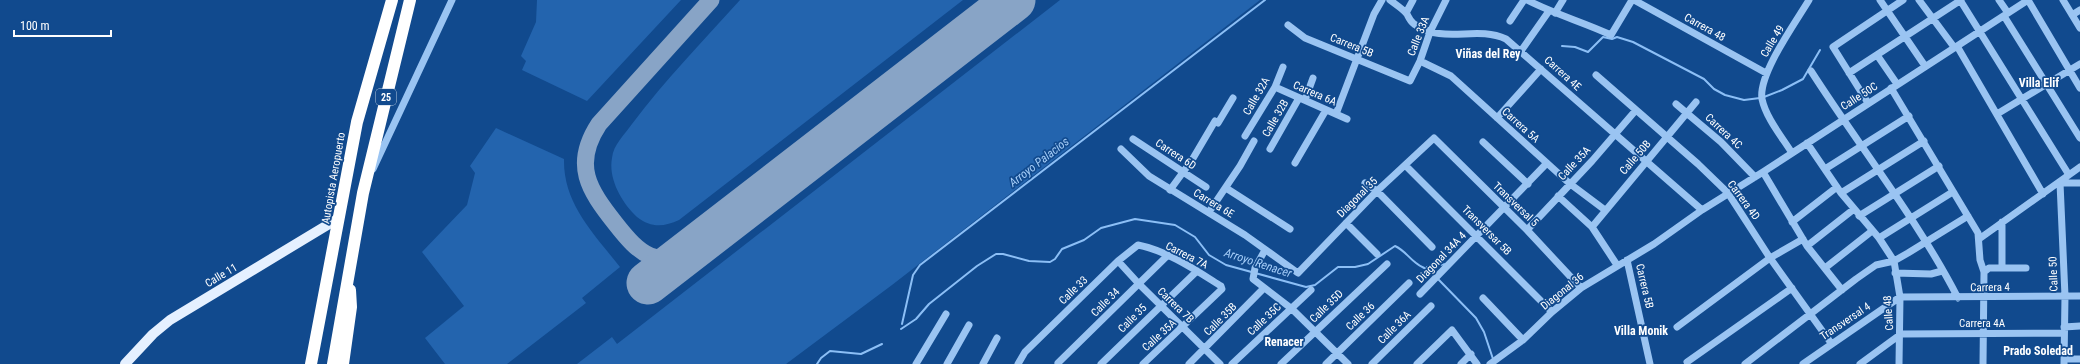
<svg xmlns="http://www.w3.org/2000/svg" width="2080" height="364" font-family="'Roboto Condensed',sans-serif">
<style>
.green{fill:#2364ae}
.lines{fill:none;stroke-linecap:round;stroke-linejoin:round}
.stream{stroke:#8cbff6;stroke-width:2}
.taxiway{stroke:#88a4c6;stroke-width:17}
.runway{stroke:#88a4c6;stroke-width:43}
.minor{stroke:#9ac4f2;stroke-width:7}
.major{stroke:#e5f0ff;stroke-width:10}
.highway{stroke:#fff;stroke-width:12}
.labels{text-anchor:middle;stroke-width:3.5;stroke-linejoin:round;paint-order:stroke}
.shield{fill:#114a8e;stroke:#b8c9dd;stroke-width:1}
.shield-label{font-size:10px;font-weight:bold;fill:#fff}
.street-label{font-size:11px;fill:#fff;stroke:#114a8e}
.neighbourhood-label{font-size:12px;font-weight:bold;fill:#fff;stroke:#114a8e}
.water-label{font-size:12px;font-style:italic;fill:#a6cef9;stroke:#114a8e}
</style>
<rect width="100%" height="100%" fill="#114a8e"/>
<path class="green" d="M537,0H681L587,101L522,70L526,61L521,56L536,22Z
M740,0H963L679,220C664,227 651,228 637,217C622,203 608,179 612,158C613,145 625,134 632,124C665,80 703,41 740,0Z
M1060,0H1260L892,285L786,364H577L612,337L617,344Z
M496,128L564,159C563,204 594,234 620,267L582,298L586,303L507,364H445L425,338L464,306L422,252L467,205L475,173L470,166Z"/>
<g class="lines">
<path class="stream" d="M1562,46L1575,47L1588,52L1603,37L1612,39L1617,37L1633,42L1704,79L1714,89L1725,95L1744,100L1760,98
M1764,97L1782,90L1803,79L1820,50
M1427,267L1446,264
M1438,279L1476,318L1484,332L1493,359
M902,324L913,275L920,265L1265,0
M901,329L916,319L929,304L977,266L996,254H1003L1029,261L1050,262L1055,259L1062,249L1084,240L1101,228L1135,219L1175,225L1195,237L1209,255L1226,265L1306,287L1315,285L1338,267H1355L1368,264L1395,246C1404,250 1408,257 1416,263C1423,269 1427,267 1435,276
M817,364L821,358L830,351L861,354L882,344"/>
<path class="taxiway" d="M696,246C657,271 640,255 615,223C589,190 572,165 599,124L711,0"/>
<path class="runway" d="M648,283L1014,0"/>
<path class="minor" d="M1390,0C1395,4 1403,9 1407,14C1409,18 1410,21 1414,24C1445,45 1475,25 1506,39L1702,210
M1527,0C1554,14 1583,22 1611,35L1632,0
M1634,0L1766,73
M1880,0L1925,66
M1919,0L1954,47
M1960,0L2069,175
M1999,0L2008,13
M2028,0L2080,88
M2063,0L2080,28
M1406,13L1413,0
M1555,13L1563,0
M2072,15L2080,10
M2004,16L2080,138
M1510,21L1524,0
M1288,25L1305,38L1410,81L1420,61L1430,32L1446,0
M1957,46L2043,194
M1521,51L1549,11
M1877,55L1897,84
M1420,61L1451,76L1569,183L1605,210
M1811,71C1859,146 1918,220 1958,298
M1849,73L1961,0
M1596,75L1698,164L1728,193L1770,258L1831,343
M1275,87L1347,119
M1891,88L1978,233L1980,260L1984,272L1983,364
M1305,100L1313,78
M1868,103L1833,47L1903,0
M1676,104L1721,142L1755,177
M1336,114L1374,14L1382,0
M1997,114L2080,64
M1497,118L1541,69
M1218,123L1233,98
M1245,136L1275,87L1283,67
M1133,139L1206,187
M1483,142L1528,184
M1807,143L1841,193L1879,238L1894,261L1900,297L1899,364
M1121,149L1149,176L1245,235L1298,273L1377,191L1434,138L1527,230L1581,288
M1270,149L1299,98
M1792,153C1782,137 1766,118 1762,99C1758,74 1796,22 1809,0
M1295,163L1326,110
M1405,165L1552,312
M373,169L452,0
M1825,169L1909,116
M1763,172L1807,246L1842,290
M1365,183L1377,191L1432,247
M1226,188L1290,229
M1170,190L1192,160L1215,121
M1841,193L1924,141
M1558,196L1592,227L1617,265
M1209,212L1240,166L1254,141
M1859,216L1939,166
M1792,222L1837,187
M2002,222V268
M1346,223L1377,254
M1592,227L1696,102
M1527,230L1592,161L1636,110
M1879,238L1951,193H1954
M1979,239L2080,167
M1807,246L1854,209
M1265,250L1255,268L1253,279L1292,309L1348,364
M1627,260L1650,364
M1118,261L1139,284L1220,364
M1825,268L1872,231
M1984,272L1989,268H2026
M1895,273L1931,274L1942,271
M1420,294L1547,163
M1483,298L1523,340
M1677,327L1770,258L1803,239
M2064,327L2080,326
M2064,359H2080
M1687,362L1792,288
M1058,363L1167,256
M916,364L946,314
M947,364L969,325
M983,364L997,338
M1018,364L1025,352L1118,261L1138,245C1168,251 1197,271 1221,286L1222,289L1143,364
M1101,364L1197,271
M1189,364L1264,288
M1232,364L1311,290
M1281,364L1387,264
M1326,364L1409,283
M1372,364L1431,306
M1417,364L1452,330L1477,364
M1461,364L1471,354
M1490,364L1523,340L1552,312L1581,288L1654,244L1702,210L1763,172L2028,0
M1745,364L1856,279L1876,265L1894,261L1908,253L1968,216
M1803,364L1900,297L2080,296
M1860,364L1901,334L2063,333
M2064,364L2065,296L2060,183H2080"/>
<path class="major" d="M125,364L153,334L170,320L339,218"/>
<path class="highway" d="M311,364L357,122L392,0
M333,364L363,193L410,0
M343,364L351,307L350,290"/>
</g>
<g class="labels">
<rect class="shield" x="376" y="89" width="20" height="16" rx="3"/>
<g class="shield-label">
<text x="386" y="101">25</text>
</g>
<g class="street-label">
<text transform="translate(1705 27) rotate(29)" y="4">Carrera 48</text>
<text transform="translate(1418 36) rotate(-68)" y="4">Calle 33A</text>
<text transform="translate(1772 41) rotate(-59)" y="4">Calle 49</text>
<text transform="translate(1352 45) rotate(22)" y="4">Carrera 5B</text>
<text transform="translate(1563 73) rotate(42)" y="4">Carrera 4E</text>
<text transform="translate(1315 93) rotate(23)" y="4">Carrera 6A</text>
<text transform="translate(1256 96) rotate(-60)" y="4">Calle 32A</text>
<text transform="translate(1859 96) rotate(-33)" y="4">Calle 50C</text>
<text transform="translate(1275 118) rotate(-60)" y="4">Calle 32B</text>
<text transform="translate(1521 125) rotate(42)" y="4">Carrera 5A</text>
<text transform="translate(1724 131) rotate(43)" y="4">Carrera 4C</text>
<text transform="translate(1176 154) rotate(33)" y="4">Carrera 6D</text>
<text transform="translate(1635 157) rotate(-49)" y="4">Calle 50B</text>
<text transform="translate(1574 163) rotate(-47)" y="4">Calle 35A</text>
<text transform="translate(333 178) rotate(-80)" y="4">Autopista Aeropuerto</text>
<text transform="translate(1357 197) rotate(-45)" y="4">Diagonal 35</text>
<text transform="translate(1744 200) rotate(53)" y="4">Carrera 4D</text>
<text transform="translate(1214 203) rotate(31)" y="4">Carrera 6E</text>
<text transform="translate(1516 204) rotate(44)" y="4">Transversal 5</text>
<text transform="translate(1487 230) rotate(45)" y="4">Transversar 5B</text>
<text transform="translate(1187 255) rotate(27)" y="4">Carrera 7A</text>
<text transform="translate(1441 257) rotate(-46)" y="4">Diagonal 34A 4</text>
<text transform="translate(2053 274) rotate(-92)" y="4">Calle 50</text>
<text transform="translate(221 275) rotate(-31)" y="4">Calle 11</text>
<text transform="translate(1645 286) rotate(77)" y="4">Carrera 5B</text>
<text transform="translate(1990 287) rotate(-1)" y="4">Carrera 4</text>
<text transform="translate(1073 290) rotate(-44)" y="4">Calle 33</text>
<text transform="translate(1562 291) rotate(-39)" y="4">Diagonal 36</text>
<text transform="translate(1105 302) rotate(-45)" y="4">Calle 34</text>
<text transform="translate(1176 305) rotate(44)" y="4">Carrera 7B</text>
<text transform="translate(1326 306) rotate(-44)" y="4">Calle 35D</text>
<text transform="translate(1888 313) rotate(-94)" y="4">Calle 48</text>
<text transform="translate(1360 316) rotate(-44)" y="4">Calle 36</text>
<text transform="translate(1132 318) rotate(-45)" y="4">Calle 35</text>
<text transform="translate(1220 319) rotate(-45)" y="4">Calle 35B</text>
<text transform="translate(1264 319) rotate(-43)" y="4">Calle 35C</text>
<text transform="translate(1845 321) rotate(-34)" y="4">Transversal 4</text>
<text x="1982" y="327">Carrera 4A</text>
<text transform="translate(1394 327) rotate(-45)" y="4">Calle 36A</text>
<text transform="translate(1159 335) rotate(-42)" y="4">Calle 35A</text>
</g>
<g class="neighbourhood-label">
<text x="1488" y="58">Viñas del Rey</text>
<text x="2039" y="87">Villa Elif</text>
<text x="1641" y="335">Villa Monik</text>
<text x="1284" y="346">Renacer</text>
<text x="2038" y="355">Prado Soledad</text>
</g>
<g class="water-label">
<text transform="translate(1039 162) rotate(-38)" y="4">Arroyo Palacios</text>
<text transform="translate(1258 263) rotate(18)" y="4">Arroyo Renacer</text>
</g>
</g>
<path d="M14 30v6h97v-6" fill="none" stroke="#ffffff" stroke-width="2"/>
<text x="20" y="30" font-size="12" fill="#ffffff" stroke="#114a8e" stroke-width="3" paint-order="stroke">100 m</text>
</svg>
